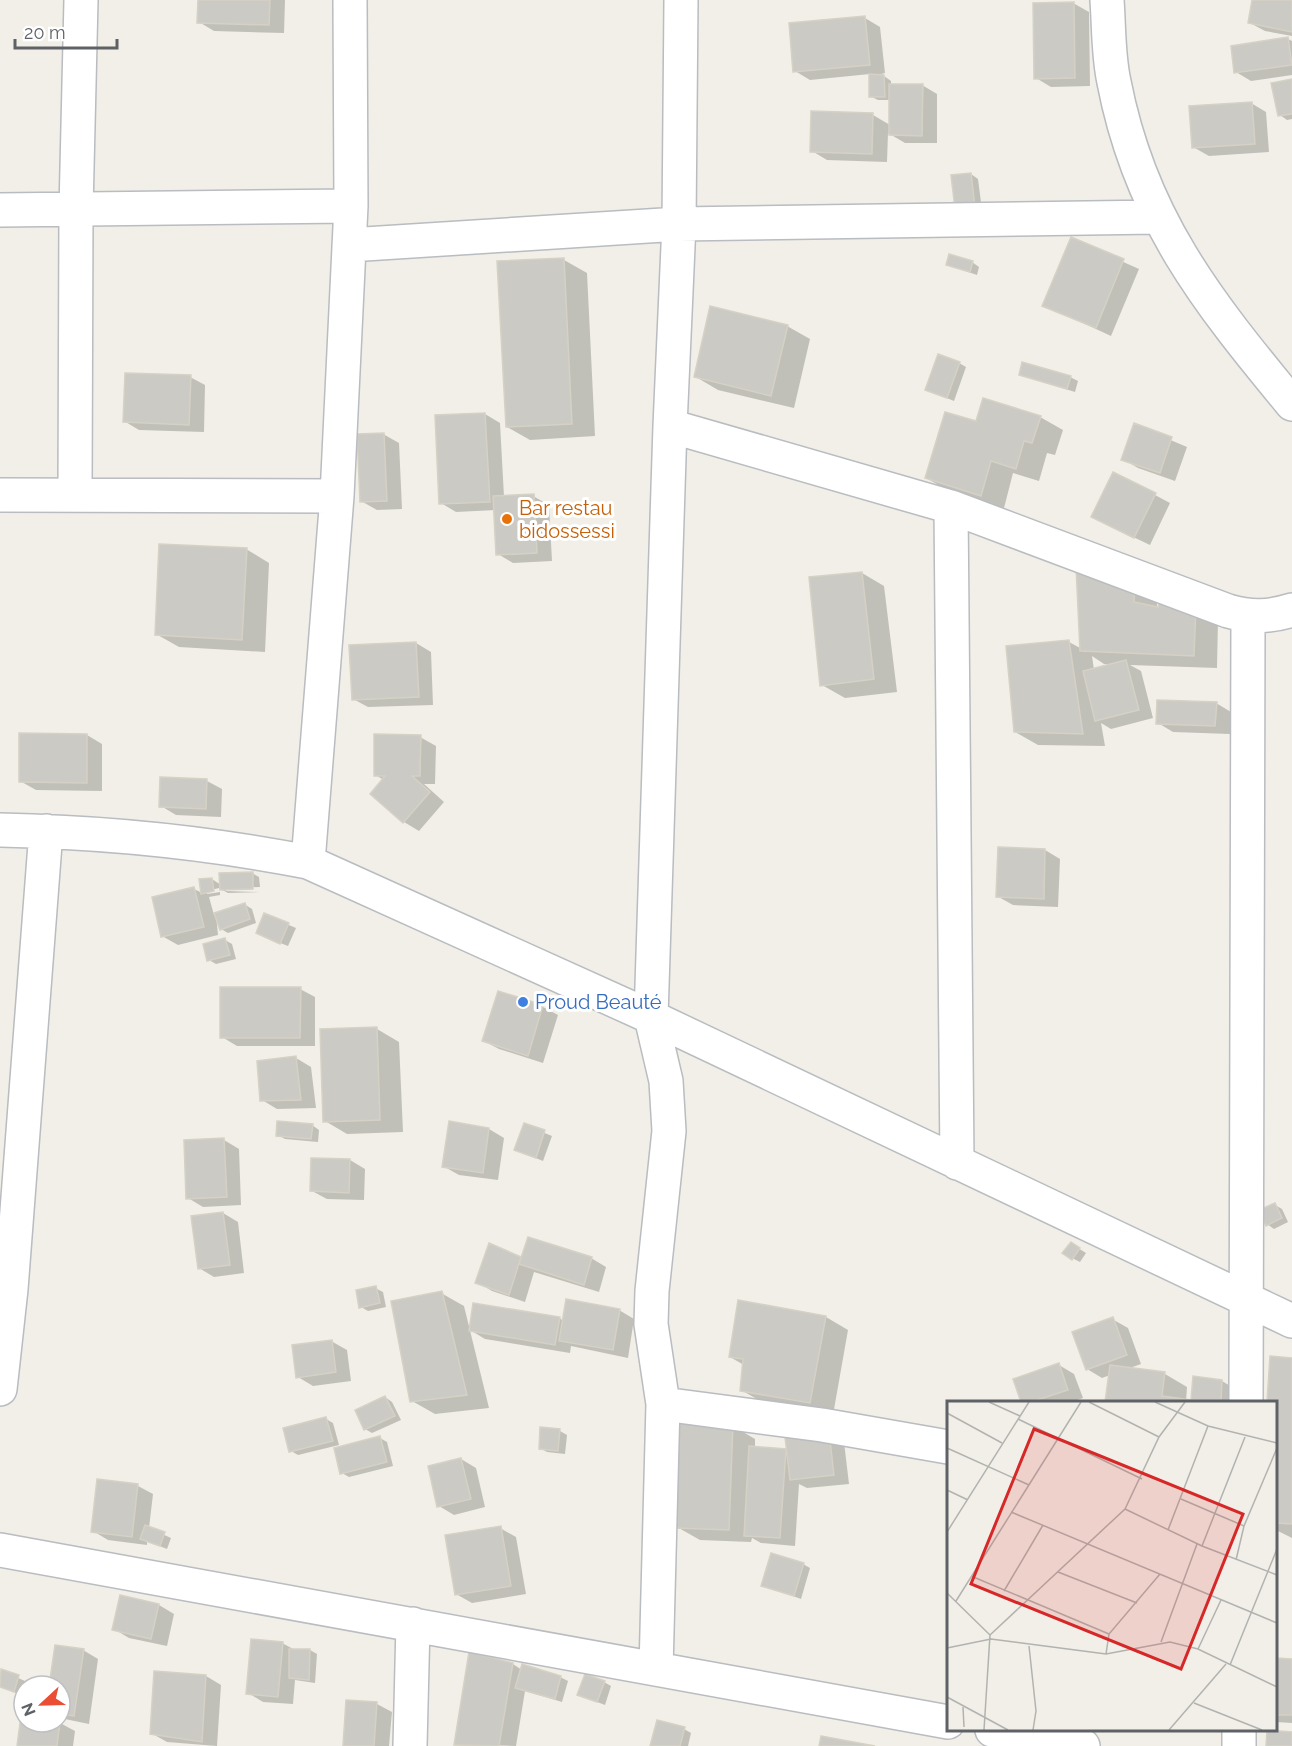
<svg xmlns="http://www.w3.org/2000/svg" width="1292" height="1746" font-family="Raleway,sans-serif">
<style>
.shadow{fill:#0003;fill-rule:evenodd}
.building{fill:#cccac4;stroke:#d5d1c5;stroke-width:1.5}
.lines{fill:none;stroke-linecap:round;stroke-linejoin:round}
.street-casing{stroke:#b9bcc0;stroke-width:36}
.street{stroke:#fff;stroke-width:33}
.food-dot{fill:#e8710a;stroke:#fff;stroke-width:2}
.shop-dot{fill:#3f7fe0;stroke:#fff;stroke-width:2}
.labels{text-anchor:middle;stroke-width:6;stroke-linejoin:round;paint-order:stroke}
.food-label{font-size:20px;fill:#c56008;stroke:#fff;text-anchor:start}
.shop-label{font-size:20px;fill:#366cbe;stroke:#fff;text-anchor:start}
.inset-road{fill:none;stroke:#b2b3b0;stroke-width:1.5}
.view{fill:#d62828;fill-opacity:0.15;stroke:#d62828;stroke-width:3}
.inset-edge{fill:none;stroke:#5e6267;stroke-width:3}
</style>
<rect width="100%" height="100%" fill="#f1efe7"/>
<path class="shadow" d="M199,0H285L284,33L214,31L199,22Z
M1254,0H1292V36L1265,31L1250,23Z
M1073,3L1089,12L1090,86L1051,87L1036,78Z
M865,18L880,27L885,73L874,76H884L891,81V86L922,85L937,94V143H905L888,133L887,162L827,160L812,151L873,115L890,125V100H878L870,96V74L810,80L795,71Z
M1288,39L1292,41V75L1251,81L1236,72Z
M1292,81V119L1287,120L1280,115Z
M1251,103L1266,112L1269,152L1209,156L1193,147Z
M971,174L978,179L982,210L963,212Z
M1072,239L1139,269L1111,336L1044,305Z
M564,260L587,273L595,436L530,440L507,427Z
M972,262L979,267L977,275L948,265Z
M787,326L810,339L794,408L718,390L696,377Z
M959,363L966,367L954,401L927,390Z
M1020,375L1070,377L1078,381L1075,392Z
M190,377L205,385L204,432L139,430L124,421Z
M485,414L500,423L504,497L533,496L549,505L552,561L513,563L498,554L496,510L456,512L441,503Z
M1040,417L1063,430L1055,455L1047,453L1039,481L1013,473L1004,508L949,491L926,478L977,423Z
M1135,425L1187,447L1175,481L1138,468L1123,459Z
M383,434L399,443L402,509L377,510L361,501Z
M1155,495L1170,503L1150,545L1108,525Z
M246,549L269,563L265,652L179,647L156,634Z
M1078,568L1157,599V611L1218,618L1217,668L1130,665L1141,671L1153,718L1111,729L1101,723L1105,746L1038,745L1015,732L1069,642L1082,649ZM1092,656L1104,664H1114L1094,670Z
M862,573L884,586L897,692L845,698L822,685Z
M416,643L431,652L433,705L368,707L353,699Z
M1216,703L1231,712L1230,734L1173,732L1158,723Z
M20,734L87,735L102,744V791L36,790L20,781Z
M420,737L436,746L435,784H424L444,802L419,831L404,822L384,780L375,775Z
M207,781L222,789L221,817L176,815L161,806Z
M1045,850L1060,859L1058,907L1013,905L997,896Z
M252,873L259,877L260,887L226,888V891L260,892L228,893L219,888L207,891V894L220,892V895L209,897L214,915L244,904L252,909L256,923L228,933L221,929L216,915L218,935L178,945L162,936L194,889L202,893L212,879L221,885Z
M265,915L296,928L288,946L265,937Z
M225,940L232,944L236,959L216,964L209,960Z
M300,989L315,997V1046H237L222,1037Z
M499,993L543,1007L558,1015L543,1063L499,1049L484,1041Z
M377,1029L399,1042L403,1132L347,1134L325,1121Z
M296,1058L311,1067L316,1108L277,1109L262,1100Z
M312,1125L319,1130L318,1142L285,1139L278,1135Z
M525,1125L552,1136L543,1161L516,1150Z
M489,1129L504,1138L498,1180L459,1175L443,1166Z
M224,1140L239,1149L241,1205L203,1207L188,1198Z
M350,1160L365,1169L364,1200L327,1199L312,1191Z
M1275,1205L1282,1209L1288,1222L1274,1229L1267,1224Z
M223,1213L238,1222L244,1273L214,1277L199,1268Z
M490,1245L522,1259L591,1258L606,1267L599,1292L534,1272L525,1302L492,1291L477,1282Z
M1078,1248L1086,1253L1080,1262L1072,1258Z
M375,1288L383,1292L386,1307L368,1311L361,1307Z
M441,1293L464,1306L489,1408L435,1414L412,1401Z
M619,1310L634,1319L628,1358L571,1346L570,1353L485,1339L470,1330L559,1318L564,1321Z
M826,1317L848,1330L833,1415L764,1403L741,1390L744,1365L730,1357Z
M1112,1319L1128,1328L1141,1364L1127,1369L1165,1374L1187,1387L1186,1401L1192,1402L1195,1378L1222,1381L1245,1395L1244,1402H1107L1110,1375L1102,1378L1087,1369Z
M331,1341L347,1350L351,1381L313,1386L298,1377Z
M1271,1358L1292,1359V1538L1276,1530L1277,1417L1276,1402H1268Z
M1059,1365L1074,1374L1083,1398L1071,1402H1022L1015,1380Z
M385,1397L392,1402L401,1420L372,1433L365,1429Z
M326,1419L333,1423L339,1445L298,1455L291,1451Z
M733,1426L755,1439V1448L788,1452L787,1438L844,1442L849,1484L807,1488L799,1484L795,1546L761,1543L752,1538L751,1542L700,1540L677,1527Z
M560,1431L567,1435L565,1454L547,1452L540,1448Z
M380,1438L387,1442L393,1466L349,1477L342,1473Z
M461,1459L476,1468L485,1507L454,1515L439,1506Z
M138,1486L153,1494L149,1528L171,1538L167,1549L147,1541V1545L108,1540L93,1531Z
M500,1528L516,1537L526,1594L472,1603L456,1594Z
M803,1564L810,1568L801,1599L763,1585Z
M159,1605L174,1614L167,1646L129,1638L114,1629Z
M282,1643L295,1650H310L317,1654L315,1683L295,1680L293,1704L263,1702L248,1693Z
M83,1650L98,1659L89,1724L60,1718V1686H50Z
M1276,1660H1292V1723L1276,1722Z
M513,1664L522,1670L560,1677L568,1681L562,1702L525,1691L516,1746L456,1744Z
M2,1671L25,1681L21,1695L0,1686Z
M206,1676L221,1685L217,1746L167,1742L151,1733Z
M604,1682L611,1686L605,1705L579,1695Z
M377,1704L392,1712L389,1746H345Z
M24,1718V1722L60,1723L75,1731L73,1746H18Z
M684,1729L691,1733L688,1746H652Z"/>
<path class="building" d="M198,0H270L269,25L197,23Z
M1252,0H1292V32L1248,23Z
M1074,2L1075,78L1034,79L1033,3Z
M865,16L870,65L793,72L789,23Z
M1288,37L1292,65L1234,73L1231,46Z
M869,74L884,75L885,97H869Z
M1292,79V114L1278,116L1271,83Z
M889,84H923L922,136L889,135Z
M1252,102L1255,144L1192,148L1189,106Z
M811,111L873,113L872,154L810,152Z
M971,173L975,207L955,209L951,175Z
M1071,237L1124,259L1096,328L1042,306Z
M949,254L973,261L970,272L946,265Z
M564,258L572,424L506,427L497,261Z
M710,306L788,325L771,396L694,377Z
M938,354L960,362L947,398L925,390Z
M1022,362L1071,376L1067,389L1019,375Z
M125,373L191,375L189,425L123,422Z
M983,398L1041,416L1032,443L1024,441L1016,469L991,461L981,496L925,478L945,412L976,421Z
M485,413L490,502L439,504L435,415Z
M1134,423L1172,437L1160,473L1121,460Z
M384,433L387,501L360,502L357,434Z
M1113,472L1156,493L1134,538L1091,517Z
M534,494L537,553L496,555L493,496Z
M159,544L247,548L242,640L155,635Z
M1076,566L1135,584L1134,602L1158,607L1162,593L1196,604L1194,656L1080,651Z
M862,572L874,679L820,686L809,577Z
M1069,640L1083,734L1014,732L1006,646Z
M416,642L419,697L352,700L349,645Z
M1126,660L1139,710L1095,721L1083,671Z
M1157,700L1217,702L1215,726L1156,724Z
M19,733L87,734V783L19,782Z
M374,734L421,735L420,776H412L430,792L403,823L370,794L385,776H374Z
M160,777L207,779L206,809L159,807Z
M998,847L1045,849L1044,899L996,897Z
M253,872V889L220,890L219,873Z
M212,878L214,891L201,894L199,879Z
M194,887L204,927L161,937L152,897Z
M245,903L250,919L220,930L214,913Z
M264,913L289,923L280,944L256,933Z
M225,938L230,955L207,961L203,944Z
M220,987H301L300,1038H220Z
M498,991L543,1005L528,1056L482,1041Z
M377,1027L380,1120L323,1122L320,1029Z
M296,1056L301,1100L260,1101L257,1061Z
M277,1121L313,1124L311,1139L276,1136Z
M449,1121L489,1128L483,1173L442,1167Z
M524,1123L545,1130L536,1158L514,1150Z
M224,1138L227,1197L186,1199L184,1140Z
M311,1158L350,1159L349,1193L310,1191Z
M1275,1203L1282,1218L1266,1226L1259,1210Z
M223,1212L230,1265L198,1269L191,1216Z
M528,1237L592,1257L584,1285L519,1264Z
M1071,1242L1080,1248L1072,1260L1062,1253Z
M489,1243L521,1257L509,1295L475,1283Z
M376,1286L380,1303L359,1308L356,1290Z
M442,1291L467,1395L410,1402L391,1301Z
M566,1299L620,1309L613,1350L559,1341Z
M738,1300L826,1316L810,1403L740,1391L743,1359L729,1357Z
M473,1303L560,1317L555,1345L469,1331Z
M1113,1317L1127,1355L1086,1370L1072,1332Z
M332,1340L336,1372L296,1378L292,1345Z
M1270,1356L1292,1358V1524L1276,1523V1402H1267Z
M1059,1363L1068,1390L1031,1402H1021L1013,1379Z
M1110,1365L1165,1372L1162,1396L1191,1400L1193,1376L1222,1380L1221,1402H1105Z
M385,1396L395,1416L364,1430L355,1410Z
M326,1417L333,1441L289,1452L283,1428Z
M679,1422L733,1424L729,1530L675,1528Z
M540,1427L560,1429L558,1451L539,1449Z
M829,1432L834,1475L790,1480L785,1437Z
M380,1436L387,1462L340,1474L334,1448Z
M749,1446L786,1449L780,1538L744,1536Z
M461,1458L471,1499L437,1507L428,1466Z
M97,1479L138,1484L132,1537L91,1532Z
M145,1525L165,1532L160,1546L140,1539Z
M501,1526L511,1586L455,1595L445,1535Z
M771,1553L804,1563L794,1596L761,1586Z
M120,1595L159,1604L151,1639L112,1630Z
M251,1639L283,1642L278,1697L246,1694Z
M55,1645L84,1649L74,1716L60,1714V1686H49Z
M289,1649H310L309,1680L289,1678Z
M469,1652L513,1663L499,1746L454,1745Z
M1276,1658L1292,1659V1715H1276Z
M522,1664L561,1676L555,1699L515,1688Z
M1,1669L19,1675L14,1692L0,1687Z
M154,1671L206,1675L202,1742L150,1734Z
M585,1674L605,1681L597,1702L577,1695Z
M346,1700L377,1702L374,1746H343Z
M21,1716H24V1722H60L57,1746H17Z
M657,1720L685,1727L680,1746H650Z
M1267,1730L1292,1732V1746H1266Z
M821,1736L875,1746H819Z"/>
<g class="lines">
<g class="street-casing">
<path id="street" d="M1107,0C1109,27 1108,55 1114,82C1140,217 1206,300 1292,404
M0,210L351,206
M349,245L679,224L1158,217
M670,426L951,507L1228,611C1252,618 1269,617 1292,610
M75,494L76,210L81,0
M0,495L337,496
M951,507L957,1163
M0,830C100,832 210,843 308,862L651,1017L1292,1321
M308,862L337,496L351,206L350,0
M0,1389L11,1289L46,831
M1246,1402L1248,617
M663,1404L822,1425L948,1447
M0,1550L948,1722
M656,1669L663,1404L651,1324L652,1291L669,1131L666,1081L651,1017L670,426L679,224L681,0
M992,1730L1083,1746
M410,1746L413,1624
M1239,1746V1730"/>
</g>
<use href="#street" class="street"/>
</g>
<circle class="food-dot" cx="507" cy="519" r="6"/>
<circle class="shop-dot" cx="523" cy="1002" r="6"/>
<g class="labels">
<g class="food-label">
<text x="519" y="515">Bar restau<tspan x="519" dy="23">bidossessi</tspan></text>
</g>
<g class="shop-label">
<text x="535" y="1009">Proud Beauté</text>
</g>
</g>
<g transform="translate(947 1401)">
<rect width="330" height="330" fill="#f1efe7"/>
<path class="inset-road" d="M42,1L73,15M142,1L212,36M208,1L261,25L330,42M0,12L55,42M71,18L195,78M0,47L82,84M0,89L21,99M234,98L297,125M178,108L255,145L330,174M64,111L330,222M221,129L261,25M0,131L82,1M255,145L298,36M289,159L297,125L330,47M111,171L190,202M24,175L162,233M57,190L96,124M0,192L43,234L37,329M9,200L134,1M43,234L178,108L212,36L238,1M214,241L250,143M82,245L89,310L86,329M0,247L44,238L159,253L223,241L251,248L330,286M251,248L274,199M159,253L162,233L213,173M283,264L330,148M0,296L61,329M247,302L315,329M16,306L17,326M222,329L279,263"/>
<path class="view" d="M87,28L296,113L234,268L24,183Z"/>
<rect width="330" height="330" class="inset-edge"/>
</g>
<g transform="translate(42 1704) rotate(248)"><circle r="28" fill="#ffffff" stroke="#bfc0c2" stroke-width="1.5"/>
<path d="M0-4.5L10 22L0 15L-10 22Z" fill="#ea4e34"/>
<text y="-9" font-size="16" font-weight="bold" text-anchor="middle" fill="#5e6267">N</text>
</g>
<path d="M15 39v9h102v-9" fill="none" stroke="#5e6267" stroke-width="3"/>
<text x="24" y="39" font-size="18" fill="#5e6267" stroke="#ffffff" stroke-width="4.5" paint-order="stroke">20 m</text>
</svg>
